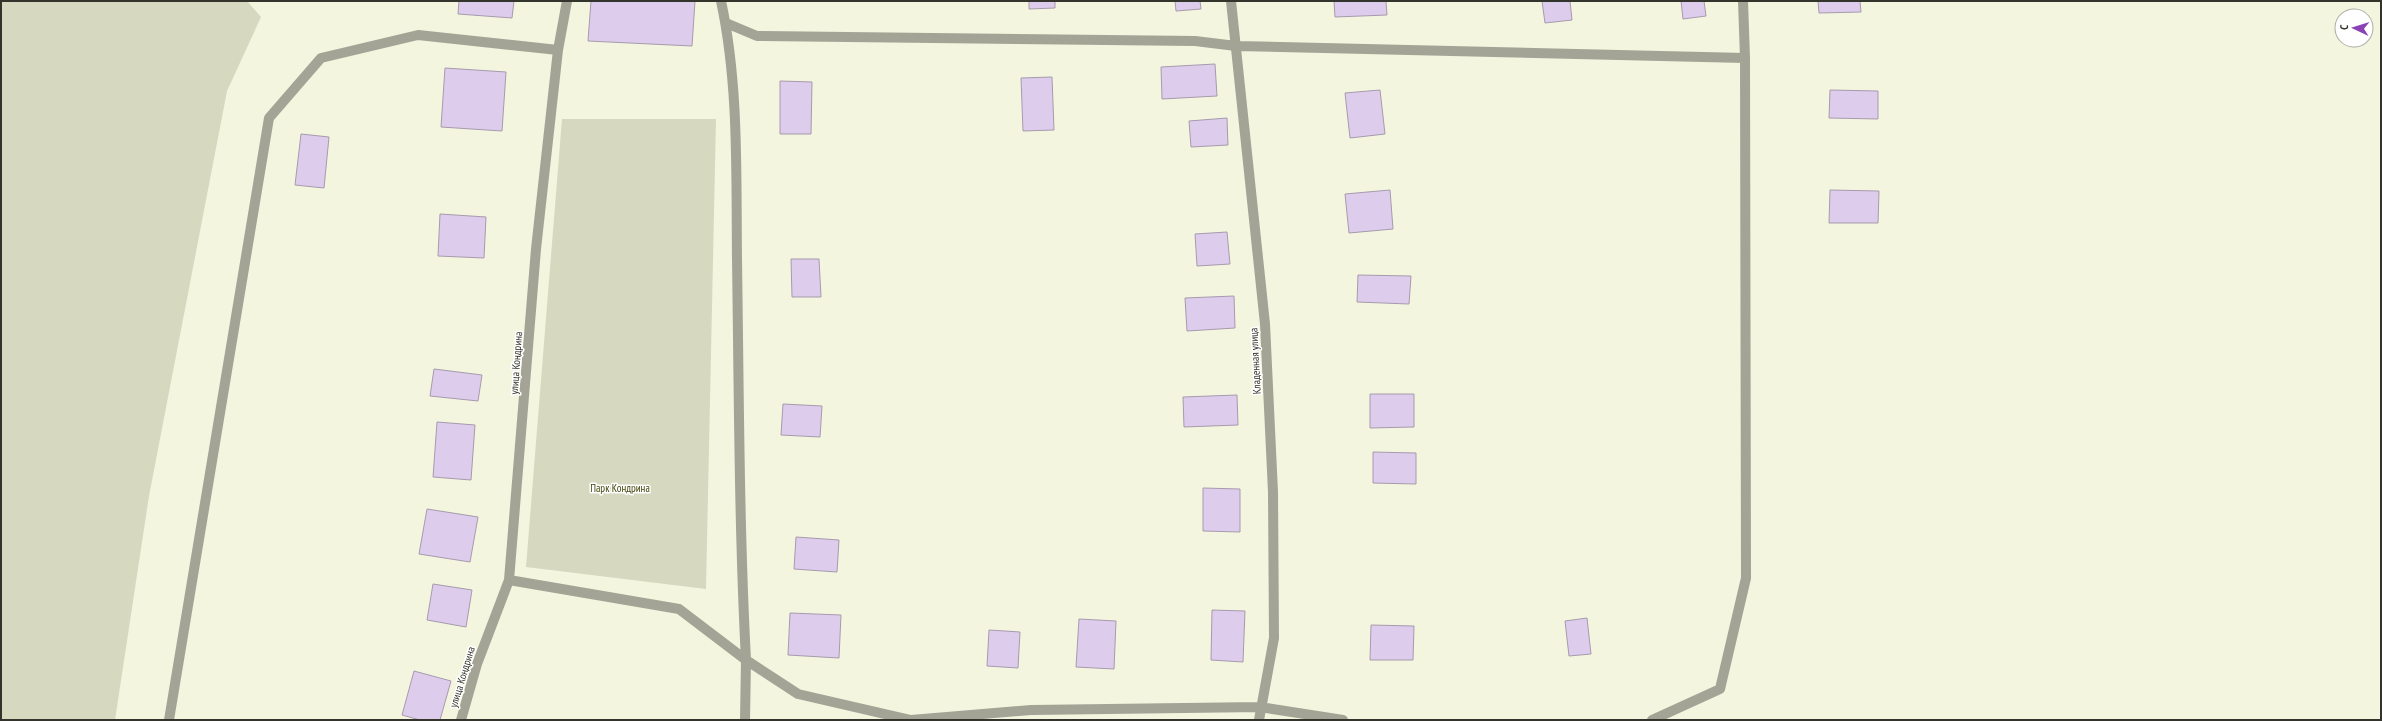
<svg xmlns="http://www.w3.org/2000/svg" width="2382" height="721" font-family="'PT Sans Narrow',sans-serif">
<style>
.green{fill:#d6d8bf}
.building{fill:#deccec;stroke:#a69bae}
.lines{fill:none;stroke-linecap:round;stroke-linejoin:round}
.minor{stroke:#a3a496;stroke-width:10}
.labels{text-anchor:middle;stroke-width:3;stroke-linejoin:round;paint-order:stroke}
.street-label{font-size:11px;fill:#33342b;stroke:#fff}
.park-label{font-size:11px;fill:#44450a;stroke:#fff}
</style>
<rect width="100%" height="100%" fill="#f3f5de"/>
<path class="green" d="M1,1H247L261,17L227,91L149,496L115,720H1Z
M562,119H716L706,589L526,567Z"/>
<path class="building" d="M459,1H514L512,18L458,14Z
M591,1H695L692,46L588,41Z
M1029,1H1055V8L1029,9Z
M1175,1H1200L1201,9L1176,11Z
M1334,1H1386L1387,15L1335,17Z
M1542,1H1570L1572,20L1545,23Z
M1681,1H1704L1706,16L1683,19Z
M1818,1H1860L1861,12L1819,13Z
M1215,64L1217,96L1162,99L1161,67Z
M445,68L506,72L502,131L441,127Z
M1052,77L1054,130L1023,131L1021,78Z
M780,81L812,82L811,134H780Z
M1380,90L1385,134L1350,138L1345,93Z
M1830,90L1878,91V119L1829,118Z
M1227,118L1228,145L1191,147L1189,121Z
M301,134L329,137L324,188L295,185Z
M1390,190L1393,229L1349,233L1345,194Z
M1830,190L1879,191L1878,223H1829Z
M440,214L486,217L484,258L438,256Z
M1227,232L1230,264L1197,266L1195,234Z
M791,259H819L821,297H792Z
M1358,275L1411,276L1409,304L1357,302Z
M1234,296L1235,328L1187,331L1185,298Z
M434,369L482,375L478,401L430,396Z
M1370,394H1414V427L1370,428Z
M1237,395L1238,425L1184,427L1183,397Z
M783,404L822,406L820,437L781,435Z
M437,422L475,425L471,480L433,477Z
M1373,452L1416,453V484L1373,483Z
M1203,488L1240,489V532L1203,531Z
M427,509L478,517L470,562L419,554Z
M796,537L839,540L837,572L794,569Z
M433,584L472,590L466,627L427,620Z
M1212,610L1245,611L1243,662L1211,660Z
M790,613L841,615L839,658L788,655Z
M1587,618L1591,654L1569,656L1565,621Z
M1079,619L1116,621L1114,669L1076,667Z
M1371,625L1414,626L1413,660H1370Z
M989,630L1020,632L1018,668L987,666Z
M414,671L451,681L440,720H420L402,715Z"/>
<g class="lines">
<path class="minor" d="M721,1C739,85 736,173 737,259C739,393 739,527 746,660L798,694L911,720L1031,710L1260,707L1343,720
M1231,1L1265,324L1273,492L1274,638L1259,720
M726,23L757,36L1195,41L1236,46L1745,58
M509,580L679,609L746,660L745,720
M169,720L269,118L321,58L418,35L558,50
M461,720L477,664L509,580L536,249L558,50L567,1
M1652,720L1720,689L1746,578L1745,58L1743,1"/>
</g>
<g class="labels">
<g class="street-label">
<text transform="translate(1255 361) rotate(-93)" y="4">Кладенная улица</text>
<text transform="translate(516 363) rotate(-86)" y="4">улица Кондрина</text>
<text transform="translate(462 677) rotate(-73)" y="4">улица Кондрина</text>
</g>
<g class="park-label">
<text x="620" y="492">Парк Кондрина</text>
</g>
</g>
<rect width="2382" height="721" fill="none" stroke="#33342b" stroke-width="4"/>
<g transform="translate(2354 28) rotate(274)"><circle r="19" fill="#ffffff" stroke="#adaeaa"/>
<path d="M0-3L7 15L0 10L-7 15Z" fill="#8a42b5"/>
<text y="-6" font-size="11" font-weight="bold" text-anchor="middle" fill="#33342b">С</text>
</g>
</svg>
